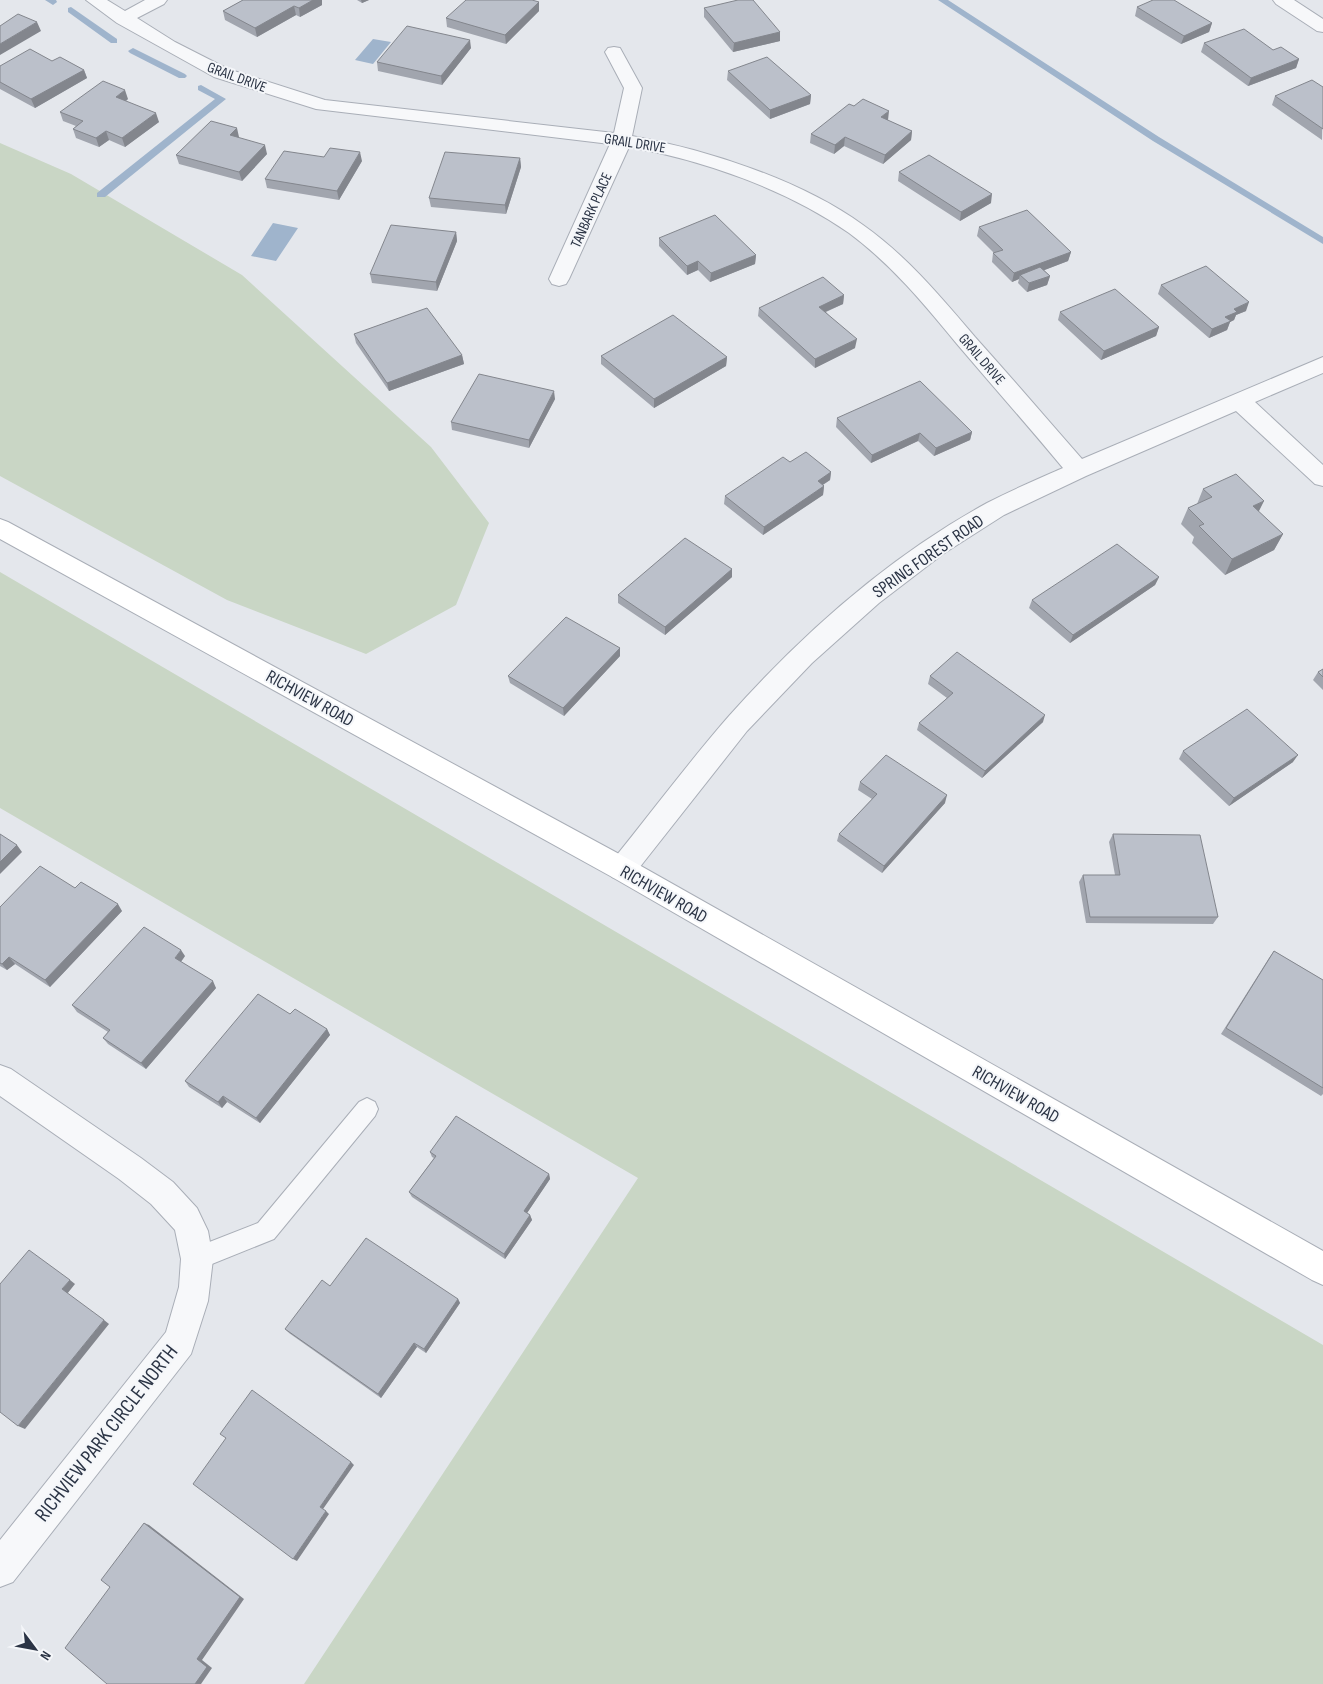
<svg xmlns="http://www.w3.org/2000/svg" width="1323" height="1684" font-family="'Sofia Sans Condensed',sans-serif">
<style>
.green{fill:#c9d6c5}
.water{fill:#9fb4cc}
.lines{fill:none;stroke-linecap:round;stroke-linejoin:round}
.stream{fill:#9fb4cc;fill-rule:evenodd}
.lane-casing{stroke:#a9aeb7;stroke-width:2}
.street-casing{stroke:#a9aeb7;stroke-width:2}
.secondary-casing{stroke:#a9aeb7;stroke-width:2}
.lane{fill:#f7f8fa;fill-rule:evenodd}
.street{fill:#f7f8fa;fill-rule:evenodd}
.secondary{fill:#fff;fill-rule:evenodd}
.wall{fill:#a1a5ae}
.shaded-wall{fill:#83868d}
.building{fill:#bbc0ca;stroke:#83868d}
.labels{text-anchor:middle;stroke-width:4;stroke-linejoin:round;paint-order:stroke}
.far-street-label{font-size:15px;fill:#2b3445;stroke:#f4f6f9}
.street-label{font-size:18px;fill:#2b3445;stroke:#f4f6f9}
.near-street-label{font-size:21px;fill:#2b3445;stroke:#f4f6f9}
</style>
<rect width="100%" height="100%" fill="#e4e7ec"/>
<path class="green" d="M0,143L71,174L242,275L431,447L489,523L456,605L366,654L227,600L0,476Z
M0,572L1323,1345V1684H304L638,1178L0,808Z"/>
<path class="water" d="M373,39L391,42L373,64L355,60Z
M273,223L298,228L276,261L251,256Z"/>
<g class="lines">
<path class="stream" d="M45,0H56L57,2L53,5Z
M938,0H948L1159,137L1323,237V244L1153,141Z
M71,7L117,39V43H111L68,12V8Z
M133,48L185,74L187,76L185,78H179L130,53L128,51Z
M201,85L226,99L105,197H97V193L215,99L198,90V86Z"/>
<g class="lane-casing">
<path id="lane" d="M367,1098L375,1102L378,1109L375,1116L274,1239L197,1270L189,1266L185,1258L189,1250L258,1223L359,1102Z"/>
</g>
<g class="street-casing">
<path id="street" d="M86,0H107L125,11L145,0H167L164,4L137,18L175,42L228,69L325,100L614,133L624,88L605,52L608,48L614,47L620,48L642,88L632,136C708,150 801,180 863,225C907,256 941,297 975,337C1011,377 1046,418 1082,459L1323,357V373L1255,402L1323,465V486L1315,484L1236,411L1086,476L1004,515L943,554L879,603L812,663L747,731L632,877L622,881L612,877L608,869L612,861C651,813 688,763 729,716C802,634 890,556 987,503C1012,490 1038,479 1063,468C1028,426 992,385 957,344C924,304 891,264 849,233C786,189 703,160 629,147L569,279L566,284L559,286L552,284L549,279L610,144L316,109L214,77L117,23Z
M1273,0H1294L1323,19V32L1317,31L1276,4Z
M0,1065L11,1069L141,1158L173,1182L197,1208L208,1231L213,1259L208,1301L191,1354L13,1582L0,1587V1540L166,1332L179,1287L181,1259L175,1230L151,1204L119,1179L0,1096Z"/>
</g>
<g class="secondary-casing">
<path id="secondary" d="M0,519L8,522L632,861L1323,1251V1285L1312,1280L612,877L0,539Z"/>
</g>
<use href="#lane" class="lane"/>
<use href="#street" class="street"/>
<use href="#secondary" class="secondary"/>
</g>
<path class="wall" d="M243,0H322V5L300,17L296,15L257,37L225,20L223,11Z
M357,0H369L362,3Z
M539,2V11L506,44L447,27L446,18Z
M1137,7L1212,23L1209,32L1181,44L1135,16Z
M704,8L780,32V41L733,52L704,17Z
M1204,43L1273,50L1299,59L1296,68L1248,86L1201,52Z
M471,48L442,85L378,71L377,62Z
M52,61L84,70L87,78L35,108L0,89V66Z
M728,71L811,95L810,104L770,119L727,80Z
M1323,87L1322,140L1272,105L1275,96Z
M128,99L126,101L159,122L125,147L109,140L99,147L76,138L73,129L76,126L63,121L60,112Z
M887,120L912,131L911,140L883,164L844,146L834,154L810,143L811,134L888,120Z
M239,137L238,138L267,154L242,181L179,164L176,155Z
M520,158L521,167L506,214L431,207L429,198Z
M362,161L339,200L267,188L265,179Z
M899,172L991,203L960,221L898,181Z
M979,227L1071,252L1068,261L1044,270L1050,276L1047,285L1027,292L1018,283L1019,279L1012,282L992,262L993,253H994L977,236Z
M456,232L457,241L437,291L372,283L370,274Z
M659,238L756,255L755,264L710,282L698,270L687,275L659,246Z
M1161,285L1246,311L1236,315L1234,320L1230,322L1227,330L1209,338L1158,294Z
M844,295L843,304L826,312L855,348L815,368L758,316L759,308Z
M1060,312L1159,327L1156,336L1101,360L1058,320Z
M354,334L462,355L464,364L389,391L356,343Z
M601,356L727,357L726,366L654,408L601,364Z
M555,399L529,448L452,430L451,422Z
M837,418L972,432L970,440L934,456L918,441L871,463L836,427Z
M790,462L831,472L830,480L823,485L824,486L823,495L763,535L724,504L725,496Z
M1203,489L1259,512L1283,534L1274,550L1225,575L1192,543L1194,537L1181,524L1188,508L1197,504Z
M732,569V577L665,635L618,603V595Z
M1159,577L1155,585L1070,643L1029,608L1032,600Z
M620,648V656L564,716L510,683L508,676Z
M1323,669V690L1313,680L1318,672Z
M930,676L1043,722L982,778L917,730L919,723L947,698L928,684Z
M1183,751L1293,762L1229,806L1179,759Z
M860,782L945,803L882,873L837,841L839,834L872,799L858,790Z
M1113,834L1218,917L1213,924L1086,923L1079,882L1083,875H1115L1109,842Z
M75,888L122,911L50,987L15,964L7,970L0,966V907Z
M1274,951L1323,980V1094L1321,1096L1221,1034L1269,958Z
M185,956L181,962L216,988L146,1069L108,1044L103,1038L108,1032L77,1012L72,1005Z
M290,1014L327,1029L330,1035L260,1123L227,1102L222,1108L189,1087L185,1081Z
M430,1152L549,1174L550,1179L527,1213L530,1215L532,1220L505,1259L412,1197L409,1192L434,1158L432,1157Z
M330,1286L458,1299L460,1303L426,1353L417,1347L381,1398L289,1333L285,1329Z"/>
<path class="shaded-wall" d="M313,0H322V5L300,17L299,8Z
M361,0H369L362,3Z
M539,2V11L506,44L505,35Z
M294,6L296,15L257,37L255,28Z
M37,22L41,31L0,55V44Z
M1212,23L1209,32L1181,44L1184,36Z
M780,32V41L733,52L734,43Z
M470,40L471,48L442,85L441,76Z
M1299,59L1296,68L1248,86L1251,78Z
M84,70L87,78L35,108L31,99Z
M125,90L128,99L119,106L116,97Z
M811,95L810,104L770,119V110Z
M889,111L888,120L880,126L881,117Z
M156,113L159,122L125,147L122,138Z
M237,128L239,137L232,144L230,135Z
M106,131L109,140L99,147L96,138Z
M912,131L911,140L883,164L885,155Z
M845,137L844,146L834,154L835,145Z
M265,145L267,154L242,181L239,172Z
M360,152L362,161L339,200L337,191Z
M520,158L521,167L506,214L505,205Z
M992,194L991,203L960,221L961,212Z
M456,232L457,241L437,291L436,282Z
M1071,252L1068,261L1024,278L1020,275L1019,279L1012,282L1014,273Z
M756,255L755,264L710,282L711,273Z
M698,261V270L687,275V266Z
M1050,276L1047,285L1027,292L1029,283Z
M844,295L843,304L818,315L819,307Z
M1249,302L1246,311L1236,315L1234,320L1230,322L1227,330L1209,338L1212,329L1234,309Z
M1159,327L1156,336L1101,360L1104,351Z
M857,339L855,348L815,368V359Z
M462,355L464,364L389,391L387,383Z
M727,357L726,366L654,408V399Z
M554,391L555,399L529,448V440Z
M972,432L970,440L934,456L936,448Z
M920,433L918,441L871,463L872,455Z
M831,472L830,480L816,489L818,481Z
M824,486L823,495L763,535L764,527Z
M1264,501L1256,517L1253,506Z
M1283,534L1274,550L1225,575L1232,559Z
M732,569V577L665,635V627Z
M1159,577L1155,585L1070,643L1073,635Z
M620,648V656L564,716L563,708Z
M1045,715L1043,722L982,778L985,771Z
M1298,755L1293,762L1229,806L1234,798Z
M947,795L945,803L882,873L884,866Z
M17,845L22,852L0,874V862Z
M118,904L122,911L50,987L45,980Z
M181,950L185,956L179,964L175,958Z
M9,957L15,964L7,970L2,964Z
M213,981L216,988L146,1069L141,1063Z
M327,1029L330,1035L260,1123L256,1118Z
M223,1096L227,1102L222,1108L218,1102Z
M549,1174L550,1179L525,1216L524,1211Z
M530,1215L532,1220L505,1259L504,1254Z
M70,1280L75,1284L67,1294L62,1289Z
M458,1299L460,1303L426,1353L424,1349Z
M104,1320L109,1324L25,1429L18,1426Z
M414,1343L417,1347L381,1398L378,1394Z
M351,1462L354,1465L323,1509L320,1507Z
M326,1511L329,1514L297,1561L293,1559Z
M144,1523L149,1525L244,1599L202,1660L212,1668L201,1684H195L197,1659Z"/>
<path class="building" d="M243,0H313L299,8L294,6L255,28L223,11Z
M466,0H532L539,2L505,35L446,18Z
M738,0H753L780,32L734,43L704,8Z
M1153,0H1174L1212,23L1184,36L1137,7Z
M18,14L37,22L0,44V26Z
M407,26L470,40L441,76L377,62Z
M1244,29L1273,50L1281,47L1299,59L1251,78L1204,43Z
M30,49L52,61L60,57L84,70L31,99L0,82V66Z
M767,57L811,95L770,110L728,71Z
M1312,80L1323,87V129L1275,96Z
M103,81L125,90L116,97L156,113L122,138L106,131L96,138L73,129L83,121L60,112Z
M863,99L889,111L881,117L912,131L885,155L845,137L835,145L811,134L849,104L854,106Z
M211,121L237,128L230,135L265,145L239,172L176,155Z
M330,148L360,152L337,191L265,179L284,151L324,157Z
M445,152L520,158L505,205L429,198Z
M929,155L992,194L961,212L899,172Z
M1027,210L1071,252L1014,273L993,253L1003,250L979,227Z
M715,215L756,255L711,273L698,261L687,266L659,238Z
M391,225L456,232L436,282L370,274Z
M1206,266L1249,302L1234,309L1237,312L1225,317L1231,321L1212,329L1161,285Z
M1040,267L1050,276L1029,283L1020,275Z
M823,277L844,295L819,307L857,339L815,359L759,308Z
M1115,289L1159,327L1104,351L1060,312Z
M427,308L462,355L387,383L354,334Z
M673,315L727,357L654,399L601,356Z
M479,374L554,391L529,440L451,422Z
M920,381L972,432L936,448L920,433L872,455L837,418Z
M806,452L831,472L818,481L824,486L764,527L725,496L783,457L790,462Z
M1236,474L1264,501L1253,506L1283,534L1232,559L1199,526L1204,524L1188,508L1212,497L1203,489Z
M685,538L732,569L665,627L618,595Z
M1117,544L1159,577L1073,635L1032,600Z
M566,617L620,648L563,708L508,676Z
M957,652L1045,715L985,771L919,723L953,693L930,676Z
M1323,669V677L1318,672Z
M1247,709L1298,755L1234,798L1183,751Z
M886,755L947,795L884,866L839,834L877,794L860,782Z
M0,834L17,845L0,862Z
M1113,834L1200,835L1218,917H1090L1083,875H1120Z
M40,866L75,888L81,882L118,904L45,980L9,957L2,964L0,963V907Z
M144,927L181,950L175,958L213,981L141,1063L103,1038L110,1030L72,1005Z
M1274,951L1323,980V1088L1226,1028Z
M258,994L290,1014L295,1009L327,1029L256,1118L223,1096L218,1102L185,1081Z
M456,1116L549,1174L524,1211L530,1215L504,1254L409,1192L436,1156L430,1152Z
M366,1238L458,1299L424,1349L414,1343L378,1394L285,1329L322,1280L330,1286Z
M29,1250L70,1280L62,1289L104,1320L18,1426L0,1412V1284Z
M252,1390L351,1462L320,1507L326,1511L293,1559L193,1484L226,1438L220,1434Z
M144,1523L240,1597L197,1659L207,1667L195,1684H107L65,1648L110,1587L101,1580Z"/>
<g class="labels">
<g class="far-street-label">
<text transform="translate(237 77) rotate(20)" y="5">GRAIL DRIVE</text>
<text transform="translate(635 143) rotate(9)" y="5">GRAIL DRIVE</text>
<text transform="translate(591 210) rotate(-66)" y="5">TANBARK PLACE</text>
<text transform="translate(982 359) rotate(49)" y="5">GRAIL DRIVE</text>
</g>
<g class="street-label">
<text transform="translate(928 556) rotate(-35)" y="6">SPRING FOREST ROAD</text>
<text transform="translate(310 698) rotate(29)" y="6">RICHVIEW ROAD</text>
<text transform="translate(664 894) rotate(30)" y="6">RICHVIEW ROAD</text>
<text transform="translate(1016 1094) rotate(30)" y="6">RICHVIEW ROAD</text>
</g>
<g class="near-street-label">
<text transform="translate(106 1433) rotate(-52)" y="7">RICHVIEW PARK CIRCLE NORTH</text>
</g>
</g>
<g transform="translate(35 1649) rotate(122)" stroke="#f4f6f9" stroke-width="4" paint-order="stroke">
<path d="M0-4L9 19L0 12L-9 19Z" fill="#2b3445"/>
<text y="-8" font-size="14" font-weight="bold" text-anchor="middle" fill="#2b3445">N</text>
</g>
</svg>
